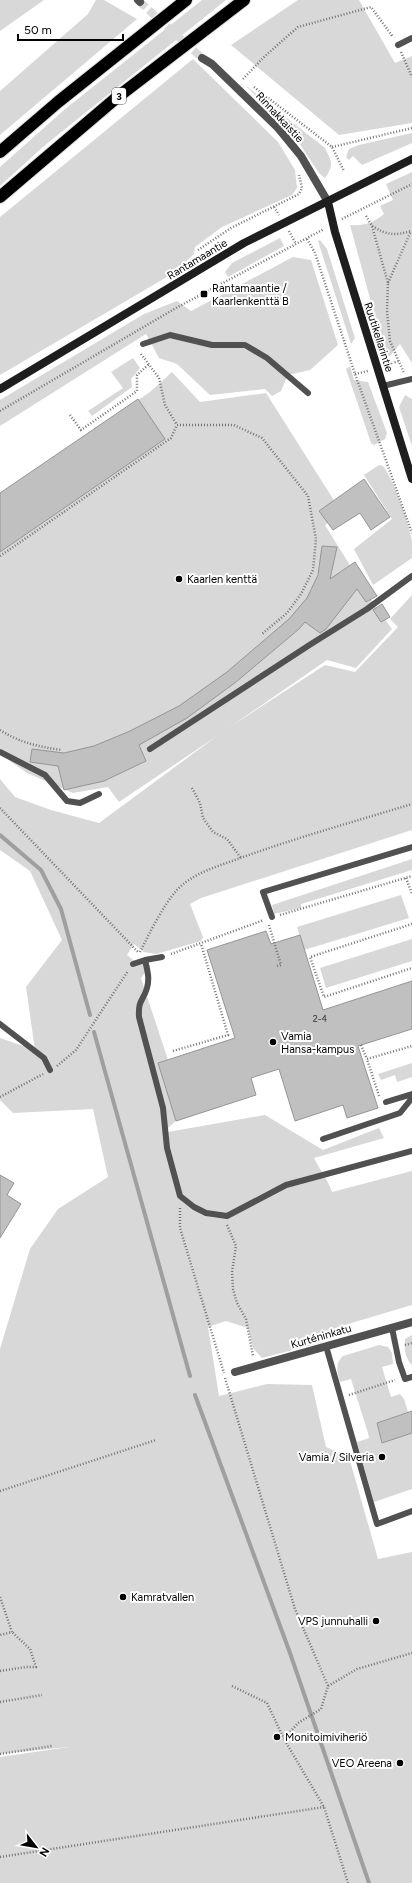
<svg xmlns="http://www.w3.org/2000/svg" width="412" height="1883" font-family="Figtree,sans-serif">
<style>
.green{fill:#d8d8d8}
.lines{fill:none;stroke-linecap:round;stroke-linejoin:round}
.stream{stroke:#9f9f9f;stroke-width:4}
.building{fill:#c0c0c0;stroke:#959595}
.minor-tunnel{stroke:#d9d9d9;stroke-width:8;stroke-dasharray:8 4;stroke-linecap:butt}
.motorway-casing{stroke:#dbdbdb;stroke-width:14}
.path{stroke:#737373;stroke-width:2.5;stroke-dasharray:1 2;stroke-linecap:butt}
.service{stroke:#515151;stroke-width:6}
.minor{stroke:#515151;stroke-width:8}
.secondary{stroke:#1e1e1e;stroke-width:8}
.motorway{stroke:#000;stroke-width:12}
.poi-dot{fill:#000;stroke:#fff;stroke-width:1.5}
.labels{text-anchor:middle;stroke-width:4;stroke-linejoin:round;paint-order:stroke}
.number-label{font-size:9px;fill:#303030}
.shield{fill:#fff;stroke:#4c4c4c;stroke-width:1}
.shield-label{font-size:10px;font-weight:bold;fill:#000}
.street-label{font-size:11px;fill:#000;stroke:#fff}
.poi-label{font-size:11px;fill:#000;stroke:#fff;text-anchor:start}
</style>
<rect width="100%" height="100%" fill="#fff"/>
<path class="green" d="M0,0H44L0,31Z
M96,0H104L137,19L0,135V91L88,14Z
M202,0H226L44,146L0,186V167L64,110Z
M298,0H359L395,63L412,56V123L339,135L231,45Z
M193,59L278,142L295,170L297,188L292,195L222,227L195,247L194,254L172,274L0,375V217Z
M245,85L325,148C332,162 334,165 325,178L319,173L295,137Z
M412,133V143L362,165L353,156L349,160L346,157L349,149L359,145Z
M412,172V363L400,344L390,356L386,357L350,225C364,226 373,223 384,214L380,206L393,200L386,184Z
M280,238L284,246L228,277L225,272L232,263Z
M320,240L327,249L355,338L351,344L318,241Z
M293,257L311,260L338,345L310,370L288,375L281,391L272,396L265,389L210,395L177,364L159,358L146,334L0,426V400L144,314L177,301L191,311Z
M133,358L140,368L131,379L132,387L92,416L88,411L123,388L111,372Z
M350,366L354,380L368,382L387,433L385,439L374,445L371,443L346,369Z
M172,372L200,402L266,393L342,513L325,525L374,604L392,629L356,668L327,660L230,727L325,665L355,672L398,627L390,619L412,595V830L201,898L190,904L203,937L201,941L156,954L144,952L134,944L127,955L138,964L148,962L150,966L141,978L168,1060L158,1063L176,1121L162,1133L265,1115L323,1150L379,1128L384,1138L314,1158C320,1170 328,1180 332,1192L412,1171V1305L338,1327L323,1342L262,1358L253,1348L248,1328L226,1321L208,1327L219,1396L267,1384L312,1385L326,1447L349,1457L378,1559L412,1552V1883H0V1757L69,1747L0,1754V1349L30,1249L58,1209L108,1177L93,1109L13,1113L0,1100V1038L35,1050L26,987L62,940L30,871L0,850V779L15,797L51,810L99,823L217,736L119,802L108,787L73,793L27,773L0,754V494L150,392Z
M405,395L412,399V446L399,407Z
M379,465L383,466C393,478 410,526 412,542C412,547 412,553 412,558L373,585L354,549L392,519L364,475Z
M412,859V870L301,904V908L274,914L272,905Z
M401,895L409,918L304,950L297,927Z
M412,939V961L326,988L320,968Z
M412,1063V1077L397,1082L395,1075L381,1080L378,1074Z
M412,1335V1365C405,1359 404,1348 405,1339Z
M379,1345L388,1347L392,1353L393,1364L382,1367L391,1397L400,1394L404,1399L408,1412L377,1423L382,1443L412,1433V1489L374,1502L357,1442L369,1438L368,1433L351,1379L340,1382C338,1373 334,1364 343,1356Z"/>
<g class="lines">
<path class="stream" d="M0,835L41,870L61,909L90,1015
M94,1032L190,1376
M195,1395L290,1653L369,1883"/>
</g>
<path class="building" d="M138,399L165,439L0,552V493Z
M364,479L390,517L371,530L360,513L333,530L319,511Z
M322,546L337,547L330,579L355,562L377,596L366,602L357,589L326,629L320,633L305,622L299,629L236,682L187,718L139,745L146,761L104,781L64,790L58,766L30,762L32,749L64,753L94,746L130,731L179,706L227,672L289,619L307,598L318,575Z
M382,604L390,617L381,622L373,610Z
M266,931L271,944L300,935L323,1010L412,981V1029L358,1046L378,1108L347,1118L343,1105L295,1121L279,1069L251,1078L256,1095L176,1121L158,1063L235,1038L207,950Z
M0,1175L14,1183L7,1195L21,1204L0,1238Z
M412,1411V1433L382,1443L377,1423Z"/>
<g class="lines">
<path class="minor-tunnel" d="M140,2L202,58"/>
<g class="motorway-casing">
<path id="motorway" d="M0,152L58,102L186,0
M0,197L115,99L244,0"/>
</g>
<path class="path" d="M401,52L412,77
M243,79L265,56L298,27L371,7L393,37
M254,87L332,147L344,171
M332,147L412,128
M274,207L279,215
M366,216L372,226L388,283L387,311L390,341L404,373
M342,219L412,184
M372,226C387,235 394,236 411,231
M289,231L296,244
M307,239L315,253L355,374L412,533
M198,250L231,228L299,194L302,188L299,175
M388,283L411,231
M141,354L159,378L165,405L177,425H234L262,438L308,496L316,539L313,570L301,594L287,613L262,634
M386,365L399,361
M355,374L368,371
M0,411L176,308L324,229
M70,415L81,430L137,391V375L149,364
M0,556L171,438L177,425
M0,730C20,743 40,747 62,750
M192,788L200,803L203,818L213,832L227,839L241,858
M0,808L138,952
M406,878L412,894
M280,915L412,876
M412,924L310,957L324,997L412,968
M269,925L281,965L277,966
M140,952C149,934 163,906 176,891C193,872 220,866 243,857C299,837 356,821 412,804
M171,954L264,920
M361,1045L367,1059
M173,1051L228,1035L201,944
M57,1066L76,1050L128,971
M379,1096L367,1059L412,1046
M0,1097L43,1074
M180,1208V1228L224,1373
M227,1225L236,1246L232,1272L233,1289L237,1303L246,1319L253,1356
M405,1345L412,1343
M225,1378L295,1609L328,1686
M349,1395L395,1380
M0,1491L156,1440
M0,1597L12,1632L0,1635
M0,1671L26,1667H36L30,1649L12,1632
M232,1686L267,1703L284,1739
M0,1702L42,1695
M0,1754L52,1746
M0,1857L324,1807
M348,1883L324,1807L284,1739L298,1723L321,1709L328,1686L357,1669L412,1653"/>
<path class="service" d="M398,45L412,38
M143,344L170,335L212,345H245L267,358L308,393
M383,386L412,379
M150,749L311,644L367,609L412,576
M0,752L45,775L67,801L80,803L99,794
M272,917L263,892L412,847
M145,960C147,969 150,978 147,988C143,1002 138,999 139,1017L163,1108L167,1148L180,1196L194,1207L206,1213L227,1216L286,1185L412,1151
M133,964L145,960L162,957
M0,1024L44,1058L50,1070
M386,1102L412,1094
M323,1139L400,1113L412,1098
M392,1328L399,1362L405,1379L412,1377
M326,1346L377,1524L412,1511"/>
<path class="minor" d="M138,0L140,2
M202,58L212,64L278,128L301,156L328,202
M235,1372L412,1322"/>
<path class="secondary" d="M328,202L335,232L412,479
M0,389L244,243L412,159"/>
<use href="#motorway" class="motorway"/>
</g>
<g class="poi-dot">
<rect x="200" y="290" width="8" height="8" rx="2"/>
<circle cx="179" cy="579" r="4"/>
<circle cx="273" cy="1042" r="4"/>
<circle cx="382" cy="1457" r="4"/>
<circle cx="123" cy="1597" r="4"/>
<circle cx="376" cy="1621" r="4"/>
<circle cx="277" cy="1737" r="4"/>
<circle cx="400" cy="1763" r="4"/>
</g>
<g class="labels">
<g class="number-label">
<text x="320" y="1022">2-4</text>
</g>
<rect class="shield" x="112" y="88" width="14" height="16" rx="3"/>
<g class="shield-label">
<text x="119" y="100">3</text>
</g>
<g class="street-label">
<text transform="translate(280 117) rotate(47)" y="4">Rinnakkaistie</text>
<text transform="translate(197 259) rotate(-31)" y="4">Rantamaantie</text>
<text transform="translate(379 337) rotate(72)" y="4">Ruutikellarintie</text>
<text transform="translate(321 1336) rotate(-16)" y="4">Kurténinkatu</text>
</g>
<g class="poi-label">
<text x="212" y="292">Rantamaantie /<tspan x="212" dy="13">Kaarlenkenttä B</tspan></text>
<text x="187" y="583">Kaarlen kenttä</text>
<text x="281" y="1040">Vamia<tspan x="281" dy="13">Hansa-kampus</tspan></text>
<text x="374" y="1461" text-anchor="end">Vamia / Silveria</text>
<text x="131" y="1601">Kamratvallen</text>
<text x="368" y="1625" text-anchor="end">VPS junnuhalli</text>
<text x="285" y="1741">Monitoimiviheriö</text>
<text x="392" y="1767" text-anchor="end">VEO Areena</text>
</g>
</g>
<g transform="translate(36 1847) rotate(121)" stroke="#ffffff" stroke-width="3" paint-order="stroke">
<path d="M0-3L7 15L0 10L-7 15Z" fill="#000000"/>
<text y="-6" font-size="11" font-weight="bold" text-anchor="middle" fill="#000000">N</text>
</g>
<path d="M18 34v6h105v-6" fill="none" stroke="#000000" stroke-width="2"/>
<text x="24" y="34" font-size="12" fill="#000000" stroke="#ffffff" stroke-width="3" paint-order="stroke">50 m</text>
</svg>
